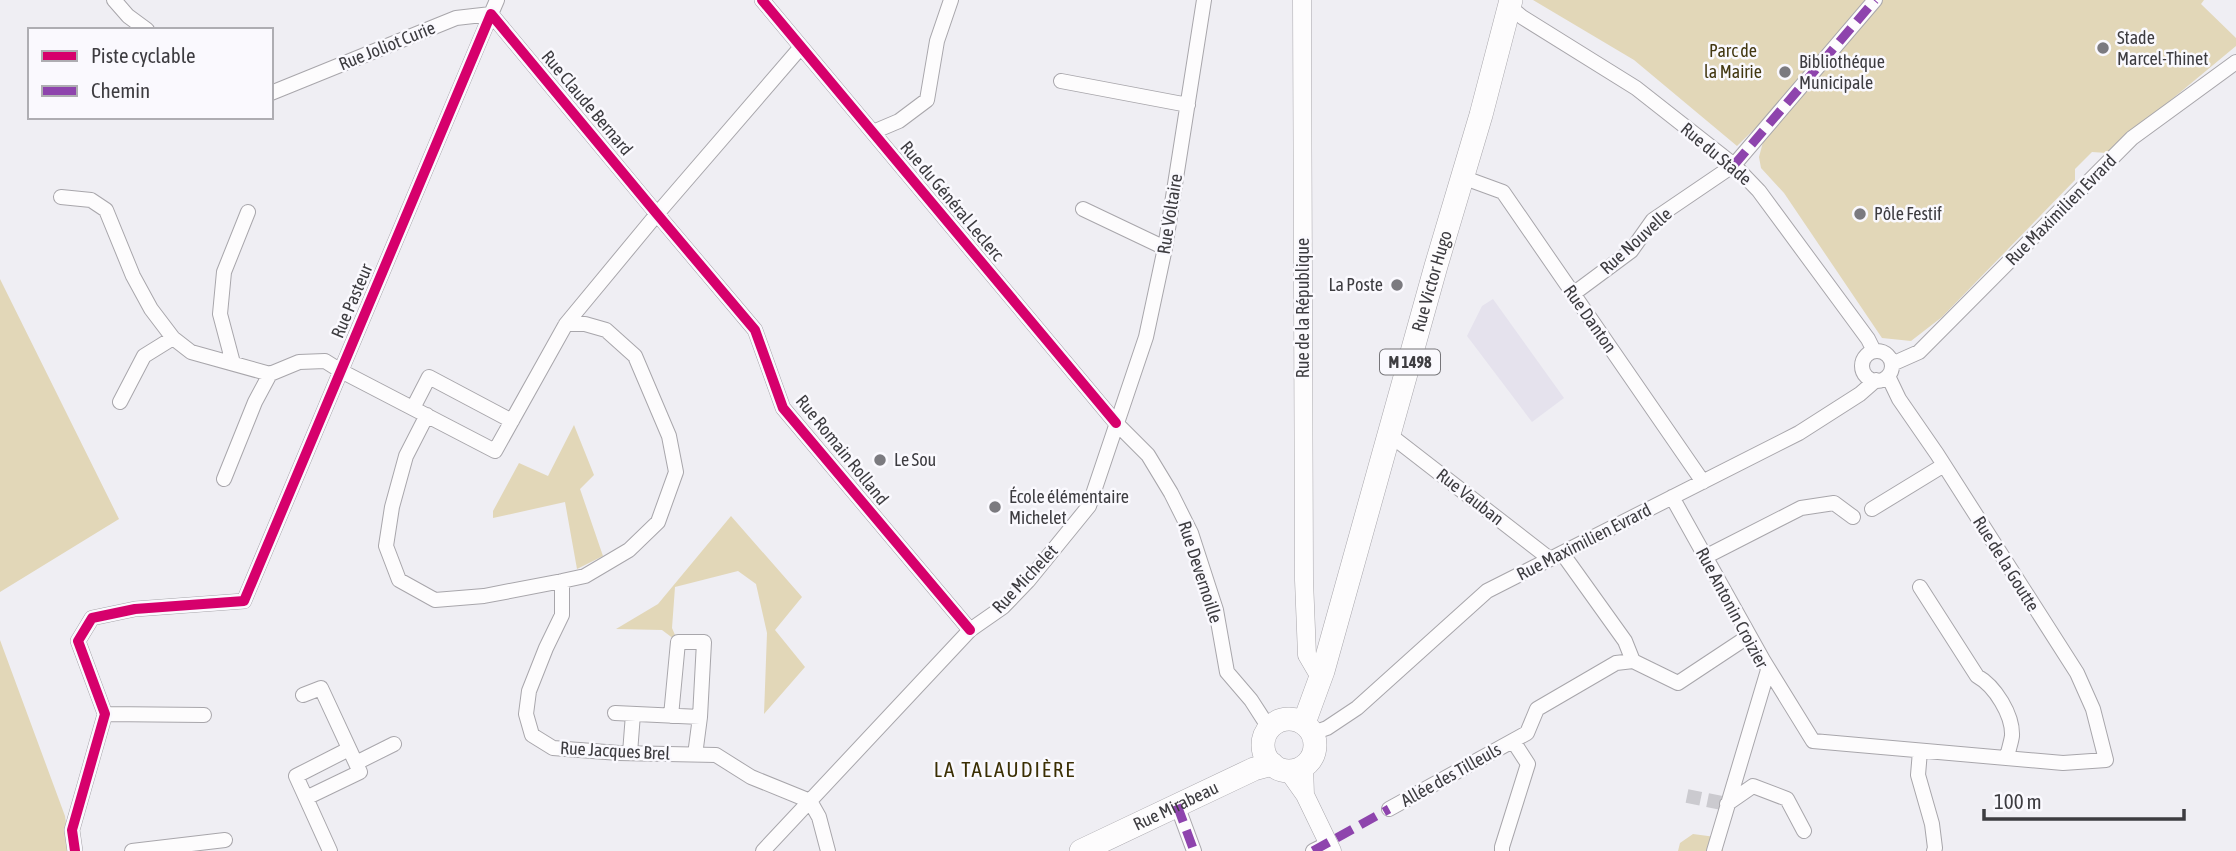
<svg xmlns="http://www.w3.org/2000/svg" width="2236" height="851" font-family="'Asap Condensed',sans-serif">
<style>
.built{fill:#e5e2ed}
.green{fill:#e2d7b8}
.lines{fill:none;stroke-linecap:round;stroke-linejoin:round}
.minor-tunnel{stroke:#cbcacf;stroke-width:14;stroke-dasharray:14 7;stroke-linecap:butt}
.minor-casing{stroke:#a8a6ab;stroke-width:16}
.tertiary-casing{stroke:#a8a6ab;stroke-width:19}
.primary-casing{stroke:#a8a6ab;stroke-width:24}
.minor{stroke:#fdfcfd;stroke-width:14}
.tertiary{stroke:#fdfcfd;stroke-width:18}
.primary{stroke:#fdfcfd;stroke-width:23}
.quiet{stroke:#8e44ad;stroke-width:9;stroke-dasharray:18 9;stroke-linecap:butt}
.cycleway-casing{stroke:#faf9fe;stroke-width:15}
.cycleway{stroke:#d6006c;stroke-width:10}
.poi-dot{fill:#7b7a7f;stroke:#faf9fe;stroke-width:2.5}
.labels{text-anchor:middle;stroke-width:5;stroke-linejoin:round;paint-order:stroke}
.shield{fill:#faf9fe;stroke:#767579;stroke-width:2}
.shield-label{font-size:16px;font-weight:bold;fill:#3d3c40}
.poi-label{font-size:18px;fill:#3d3c40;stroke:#faf9fe;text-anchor:start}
.street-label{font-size:18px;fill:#3d3c40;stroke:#faf9fe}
.park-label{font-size:18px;fill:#433811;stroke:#faf9fe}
.quarter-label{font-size:21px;letter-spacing:2px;fill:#3b2f04;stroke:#faf9fe}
</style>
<rect width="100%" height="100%" fill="#efeef3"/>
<path class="built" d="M1493,299L1564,398L1532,422L1467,336L1482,306Z"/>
<path class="green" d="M1533,0H1867L1777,107L1737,146L1634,60Z
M1883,0H2204L2201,4L2236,38V46L2107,153L2092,152L2075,169V180L1942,317L1911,341L1882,338L1784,193L1761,168L1759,157L1763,142Z
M0,279L119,519L0,592Z
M574,425L594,475L580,489L603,556L577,569L565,502L493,518V511L519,463L548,476Z
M731,516L802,597L775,630L805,667L764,714L767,633L756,584L738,571L675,587L672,628L678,642L662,630L616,629L658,604Z
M0,640L65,816L70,851H0Z
M1693,834L1723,838V851H1678L1680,843Z"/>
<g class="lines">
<path class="minor-tunnel" d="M1687,796L1727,804"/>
<g class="minor-casing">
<path id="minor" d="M114,0L128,16L147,30
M762,0L1116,423L1148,455L1171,493L1191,533L1216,610L1227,672L1251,700L1269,728
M1509,6L1522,17L1636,88L1734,165L1759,191L1868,339L1874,351
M1061,81L1188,105
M271,93L456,18L491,14L497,0
M873,132L899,121L927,100L937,41L951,0
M1462,177L1503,192L1703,482
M61,197L91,200L106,210L133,276L151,309L173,338L191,352L270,374L299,362L325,361L341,371L495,451L566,324L657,214L801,47
M1083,209L1165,248
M1573,294L1631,251L1653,220L1734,165L1875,0
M1862 366a15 15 0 1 1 30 0a15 15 0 1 1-30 0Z
M233,363L220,314L224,272L248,212
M1892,364L1919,352L2132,138L2236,62
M120,402L144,356L173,338
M413,408L429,377L512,421
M427,415L406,456L392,507L386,546L399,580L435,600L484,596L562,581L585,576L629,550L658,522L676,472L669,436L635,356L606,330L585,324H566
M1390,435L1550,559
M224,479L255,402L270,374
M1672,497L1763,660L1813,741L2063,763L2106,760L2093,709L2077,673L1937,454L1899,399L1888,376
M1872,509L1944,465
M1562,553L1625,641L1633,661L1678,683L1749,636
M1705,557L1801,508L1834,503L1853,517
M562,581V615L546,648L529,691L526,714L532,735L553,748L619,753L716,755L751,777L810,801
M1920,587L1977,676C1995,686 2013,715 2012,736C2011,743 2008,751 2007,758
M303,695L321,688L360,772L306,798L330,851
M615,713L700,717L704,642H678L671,716
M105,714L204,715
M1313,733L1327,728L1357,708L1487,591L1799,433L1860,394L1876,380
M1920,751L1918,775L1932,824L1935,848L1934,851
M630,753L633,714
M695,755L700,717
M356,763L394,744
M306,798L296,776L349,749
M810,801L819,817L828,851
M1727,804L1753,786L1787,799L1804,831
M1177,805L1194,851
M1389,809L1527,733L1537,709L1616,663L1633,661
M75,851L72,830L105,714L78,641L92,618L135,609L244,601L491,14L657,214L755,330L783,408L970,630
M132,851L225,840
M763,851L970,630L1003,607L1028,581L1089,506L1146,337L1165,248L1204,0
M1313,851L1329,843
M1502,851V847L1528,764L1513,741
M1714,851L1768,670"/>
</g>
<g class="tertiary-casing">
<path id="tertiary" d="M1302,0L1304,580L1307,655L1321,679
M1304,766L1305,795
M1288,771L1305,795L1332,851"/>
</g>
<g class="primary-casing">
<g id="primary">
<circle cx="1289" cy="745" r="26"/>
<path id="s1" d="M1304,723L1323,671L1436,266L1481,115L1511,0"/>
<path id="s2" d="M1081,851L1254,769L1272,764"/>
</g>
</g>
<use href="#minor" class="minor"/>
<use href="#tertiary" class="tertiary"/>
<use href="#primary" class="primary"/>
<path class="quiet" d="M1734,165L1875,0
M1177,805L1194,851
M1313,851L1389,809"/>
<g class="cycleway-casing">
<path id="cycleway" d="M762,0L1116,423
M75,851L72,830L105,714L78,641L92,618L135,609L244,601L491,14L657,214L755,330L783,408L970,630"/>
</g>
<use href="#cycleway" class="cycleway"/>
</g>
<g class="poi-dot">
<circle cx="2103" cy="48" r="7"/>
<circle cx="1785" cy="72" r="7"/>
<circle cx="1860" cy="214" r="7"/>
<circle cx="1397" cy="285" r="7"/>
<circle cx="880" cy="460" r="7"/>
<circle cx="995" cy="507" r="7"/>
</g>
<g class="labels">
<rect class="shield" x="1380" y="349.5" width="60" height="25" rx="5"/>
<g class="shield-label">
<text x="1410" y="368">M 1498</text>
</g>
<g class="poi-label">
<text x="2117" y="44">Stade<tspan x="2117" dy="21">Marcel-Thinet</tspan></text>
<text x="1799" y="68">Bibliothéque<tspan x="1799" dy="21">Municipale</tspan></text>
<text x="1874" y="220">Pôle Festif</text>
<text x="1383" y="291" text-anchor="end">La Poste</text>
<text x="894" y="466">Le Sou</text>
<text x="1009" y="503">École élémentaire<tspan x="1009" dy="21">Michelet</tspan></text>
</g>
<g class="street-label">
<text transform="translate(387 46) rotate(-22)" y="6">Rue Joliot Curie</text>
<text transform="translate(587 103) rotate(50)" y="6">Rue Claude Bernard</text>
<text transform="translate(1716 154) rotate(40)" y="6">Rue du Stade</text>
<text transform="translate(952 201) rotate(50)" y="6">Rue du Général Leclerc</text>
<text transform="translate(2061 210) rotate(-45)" y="6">Rue Maximilien Evrard</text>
<text transform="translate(1170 214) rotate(-81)" y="6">Rue Voltaire</text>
<text transform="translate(1636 241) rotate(-42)" y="6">Rue Nouvelle</text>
<text dy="6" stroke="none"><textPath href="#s1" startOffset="460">Rue Victor Hugo</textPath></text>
<text transform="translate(352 301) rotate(-67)" y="6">Rue Pasteur</text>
<text transform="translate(1303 308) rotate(-90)" y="6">Rue de la République</text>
<text transform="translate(1590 319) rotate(55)" y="6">Rue Danton</text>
<text transform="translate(842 450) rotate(51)" y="6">Rue Romain Rolland</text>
<text transform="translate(1470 497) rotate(38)" y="6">Rue Vauban</text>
<text transform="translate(1584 542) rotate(-27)" y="6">Rue Maximilien Evrard</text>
<text transform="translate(2006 564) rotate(58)" y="6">Rue de la Goutte</text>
<text transform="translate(1200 572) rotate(72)" y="6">Rue Devernoille</text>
<text transform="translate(1025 579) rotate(-47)" y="6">Rue Michelet</text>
<text transform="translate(1732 608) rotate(62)" y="6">Rue Antonin Croizier</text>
<text transform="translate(615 751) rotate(3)" y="6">Rue Jacques Brel</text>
<text transform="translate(1451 775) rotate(-29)" y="6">Allée des Tilleuls</text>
<text dy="6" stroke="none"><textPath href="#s2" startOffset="105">Rue Mirabeau</textPath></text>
</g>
<g class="park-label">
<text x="1733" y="57">Parc de<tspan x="1733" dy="21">la Mairie</tspan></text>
</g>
<g class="quarter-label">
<text x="1005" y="777">LA TALAUDIÈRE</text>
</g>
</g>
<rect x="28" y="28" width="245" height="91" fill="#faf9fe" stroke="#aeadb2" stroke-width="2"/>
<rect x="42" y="51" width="35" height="10" fill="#d6006c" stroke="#aeadb2" stroke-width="2"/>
<text x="91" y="63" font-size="21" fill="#3d3c40">Piste cyclable</text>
<rect x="42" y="86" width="35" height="10" fill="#8e44ad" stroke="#aeadb2" stroke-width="2"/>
<text x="91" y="98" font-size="21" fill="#3d3c40">Chemin</text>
<path d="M1984 809v10h200v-10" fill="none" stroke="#3d3c40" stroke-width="3.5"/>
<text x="1994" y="809" font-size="21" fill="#3d3c40" stroke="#faf9fe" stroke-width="5" paint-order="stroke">100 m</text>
</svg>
